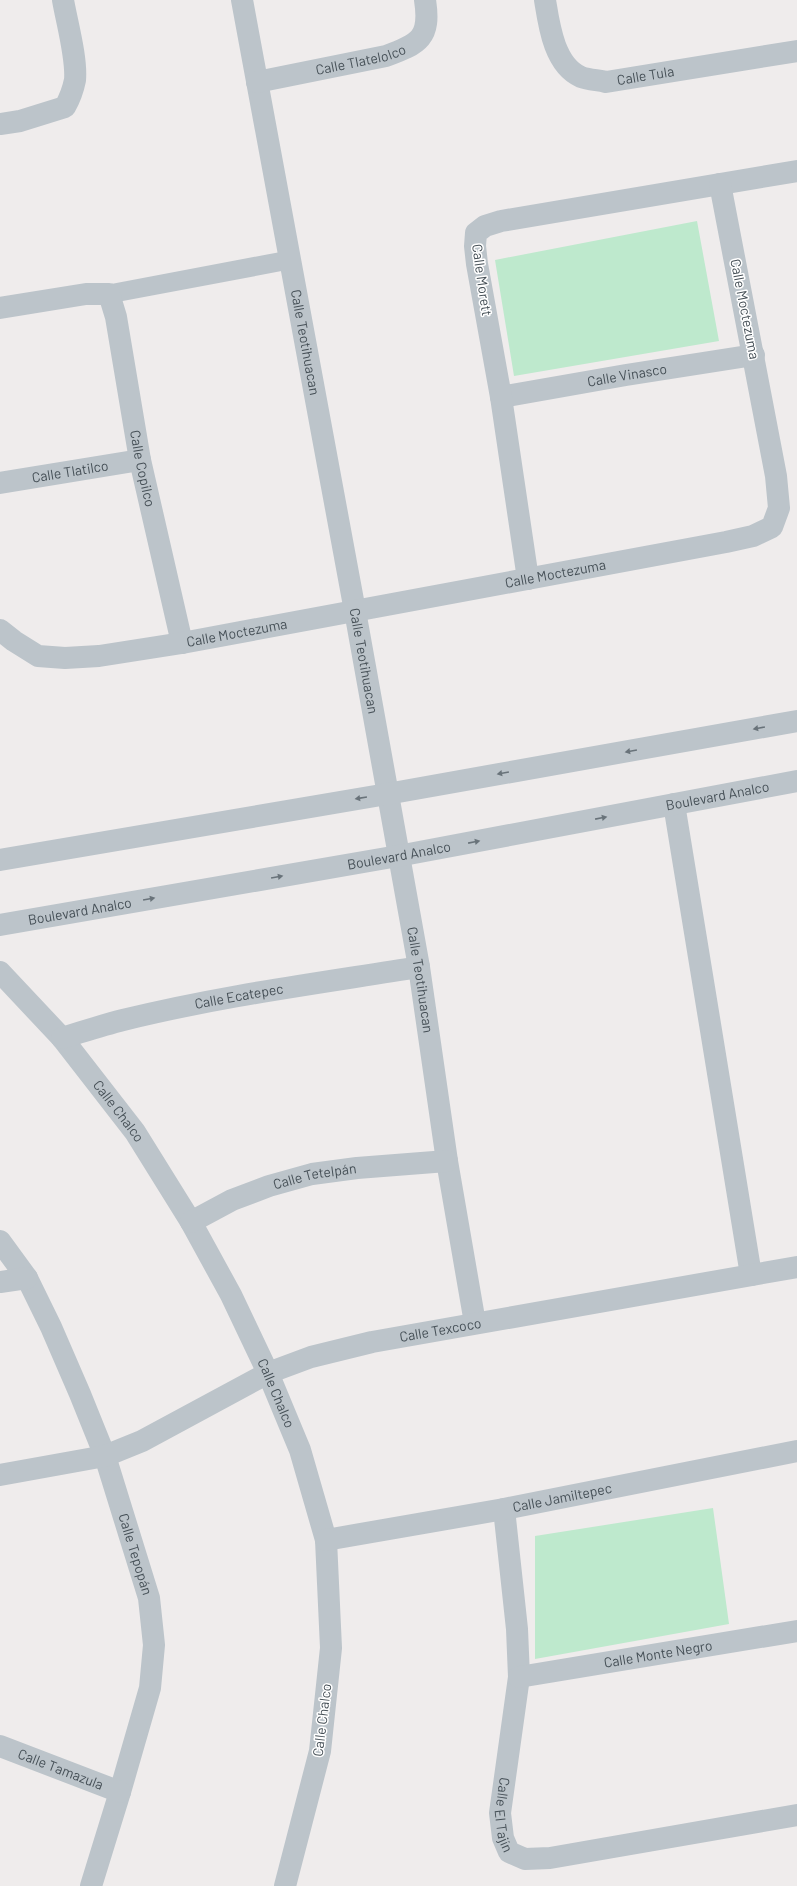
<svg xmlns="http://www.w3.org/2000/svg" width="797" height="1886" font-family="Barlow,sans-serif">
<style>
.green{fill:#bee9cd}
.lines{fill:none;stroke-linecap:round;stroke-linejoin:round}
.pedestrian{stroke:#bcc4ca;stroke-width:19}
.minor{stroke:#bcc4ca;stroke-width:22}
.tertiary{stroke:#bcc4ca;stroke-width:22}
.oneway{fill:#69737a}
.labels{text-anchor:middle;stroke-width:3;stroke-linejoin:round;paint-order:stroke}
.street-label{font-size:14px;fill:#465057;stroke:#fff}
</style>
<rect width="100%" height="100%" fill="#efecec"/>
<path class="green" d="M697,221L719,341L514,376L495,260Z
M713,1508L729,1624L535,1659V1536Z"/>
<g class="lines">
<path class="pedestrian" d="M109,294L289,260"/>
<g class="minor">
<path id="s1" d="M242,0L355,611L419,967L447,1161L475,1323"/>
<path id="s2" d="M545,0C549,25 554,65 581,77C589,80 598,80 606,82L797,51"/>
<path id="s3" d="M257,82L386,56C419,44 431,38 425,0"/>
<path d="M0,124L20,121L65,107C70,98 73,90 75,80C77,58 67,23 63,0"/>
<path id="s4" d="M0,308L86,294H109L116,317L140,460L182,643"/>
<path id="s5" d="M501,397L626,375L754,355"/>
<path id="s6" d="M0,483L140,460"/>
<path d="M528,579L501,397L477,264L475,246L476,233L485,226L501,221L797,171"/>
<path id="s7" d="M0,630L14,641L38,656L65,658L99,656L182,643L726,542L753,536L772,527L779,508L776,476L720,184"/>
<path d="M674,804L751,1275"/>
<path id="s8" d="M0,972L62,1038L135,1132L191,1222L231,1295L268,1373L300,1450L326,1540L331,1648L320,1751L285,1886"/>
<path id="s9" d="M62,1038C82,1032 103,1025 123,1020C220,996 320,983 419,967"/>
<path id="s10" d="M191,1222L232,1200L269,1186L312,1174L357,1168L447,1161"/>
<path id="s11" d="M0,1241L27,1278L51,1327L80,1394L105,1456L149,1598L154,1645L150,1688L120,1792L91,1886"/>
<path d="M0,1282L27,1278"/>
<path id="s12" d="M0,1475L105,1456L142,1441L268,1373L311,1357L372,1342L797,1267"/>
<path id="s13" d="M504,1509L517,1629L519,1677L500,1813L503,1838L509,1852L525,1859L550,1858L797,1815"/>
<path id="s14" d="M326,1540L504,1509L797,1451"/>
<path id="s15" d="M519,1677L797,1631"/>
<path id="s16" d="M0,1746L120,1792"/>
</g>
<g class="tertiary">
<path d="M0,860L387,794L797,721"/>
<path id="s17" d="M0,925L398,856L797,781"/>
</g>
</g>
<defs><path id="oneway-solid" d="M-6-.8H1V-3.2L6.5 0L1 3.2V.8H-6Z"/></defs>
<g class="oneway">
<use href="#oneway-solid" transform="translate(759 728) rotate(170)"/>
<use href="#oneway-solid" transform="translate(631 751) rotate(170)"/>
<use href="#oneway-solid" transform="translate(503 773) rotate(170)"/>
<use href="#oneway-solid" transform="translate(361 798) rotate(171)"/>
<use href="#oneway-solid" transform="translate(601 818) rotate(-11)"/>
<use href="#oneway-solid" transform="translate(474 842) rotate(-11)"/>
<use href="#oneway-solid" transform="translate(277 877) rotate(-10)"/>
<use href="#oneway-solid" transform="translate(149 899) rotate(-10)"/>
</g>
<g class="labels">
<g class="street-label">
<text dy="5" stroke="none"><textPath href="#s3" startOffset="106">Calle Tlatelolco</textPath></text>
<text dy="5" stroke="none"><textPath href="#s2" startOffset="154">Calle Tula</textPath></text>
<text transform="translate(482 280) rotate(82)" y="5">Calle Morett</text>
<text transform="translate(745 309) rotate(79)" y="5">Calle Moctezuma</text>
<text dy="5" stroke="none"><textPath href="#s1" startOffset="348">Calle Teotihuacan</textPath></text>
<text dy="5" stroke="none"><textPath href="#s5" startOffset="128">Calle Vinasco</textPath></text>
<text dy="5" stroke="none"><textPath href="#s4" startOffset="288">Calle Copilco</textPath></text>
<text dy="5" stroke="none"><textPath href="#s6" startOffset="71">Calle Tlatilco</textPath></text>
<text dy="5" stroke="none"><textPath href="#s7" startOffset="571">Calle Moctezuma</textPath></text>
<text dy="5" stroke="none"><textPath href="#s7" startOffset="247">Calle Moctezuma</textPath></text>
<text dy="5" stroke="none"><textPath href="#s1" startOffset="672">Calle Teotihuacan</textPath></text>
<text dy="5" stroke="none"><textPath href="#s17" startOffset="729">Boulevard Analco</textPath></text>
<text dy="5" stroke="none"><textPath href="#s17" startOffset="405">Boulevard Analco</textPath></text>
<text dy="5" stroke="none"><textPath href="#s17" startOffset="81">Boulevard Analco</textPath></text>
<text dy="5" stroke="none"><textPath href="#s1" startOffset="996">Calle Teotihuacan</textPath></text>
<text dy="5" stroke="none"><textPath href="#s9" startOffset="182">Calle Ecatepec</textPath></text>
<text dy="5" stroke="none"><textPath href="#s8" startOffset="183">Calle Chalco</textPath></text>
<text dy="5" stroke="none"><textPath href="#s10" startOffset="133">Calle Tetelpán</textPath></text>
<text dy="5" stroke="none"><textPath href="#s12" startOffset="468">Calle Texcoco</textPath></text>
<text dy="5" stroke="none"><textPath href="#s8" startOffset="507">Calle Chalco</textPath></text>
<text dy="5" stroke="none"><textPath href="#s14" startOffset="240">Calle Jamiltepec</textPath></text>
<text dy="5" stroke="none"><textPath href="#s11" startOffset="343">Calle Tepopán</textPath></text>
<text dy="5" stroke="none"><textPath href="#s15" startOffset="141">Calle Monte Negro</textPath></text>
<text transform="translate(322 1720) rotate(-83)" y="5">Calle Chalco</text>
<text dy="5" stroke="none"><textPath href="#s16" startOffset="65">Calle Tamazula</textPath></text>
<text dy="5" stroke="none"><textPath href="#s13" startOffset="308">Calle El Tajín</textPath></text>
</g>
</g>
</svg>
